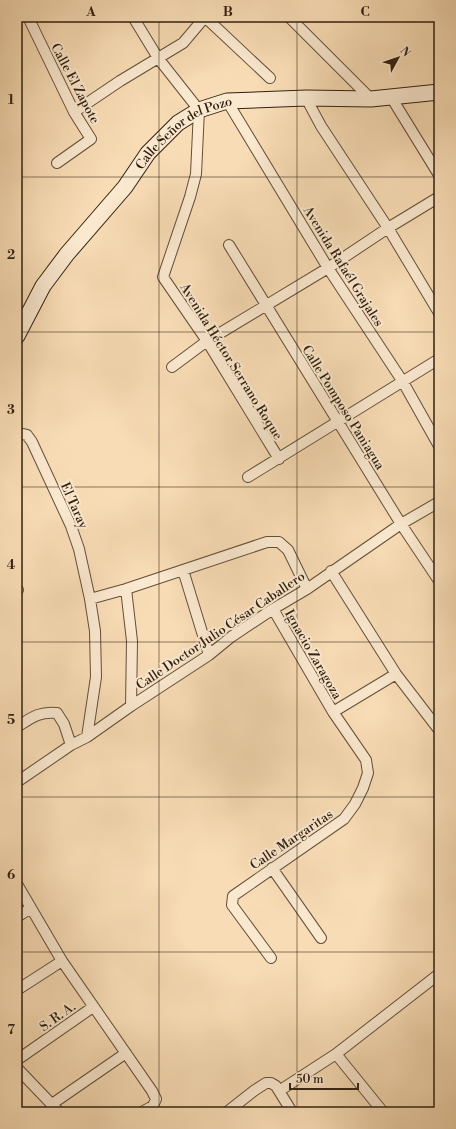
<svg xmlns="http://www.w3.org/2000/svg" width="456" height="1129" font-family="'Libre Bodoni',serif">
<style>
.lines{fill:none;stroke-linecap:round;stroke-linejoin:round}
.street-casing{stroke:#634f39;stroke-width:12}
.secondary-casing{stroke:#312010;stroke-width:17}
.street{stroke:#fae8cf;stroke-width:10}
.secondary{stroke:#fae8cf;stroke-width:15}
.grid{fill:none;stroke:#312010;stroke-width:1;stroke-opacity:0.55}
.labels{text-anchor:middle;stroke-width:4;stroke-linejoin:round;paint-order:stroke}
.street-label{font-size:13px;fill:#312010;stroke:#fae8cf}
.neatline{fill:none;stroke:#312010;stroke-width:1.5}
.grid-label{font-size:13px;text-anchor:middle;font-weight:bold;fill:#312010}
</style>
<rect width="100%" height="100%" fill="#f8dcb5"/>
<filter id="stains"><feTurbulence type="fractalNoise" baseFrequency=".005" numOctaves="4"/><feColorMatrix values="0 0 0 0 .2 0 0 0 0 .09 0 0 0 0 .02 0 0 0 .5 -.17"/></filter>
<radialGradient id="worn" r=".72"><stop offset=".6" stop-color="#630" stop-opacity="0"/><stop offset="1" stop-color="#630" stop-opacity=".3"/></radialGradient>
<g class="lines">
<g class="street-casing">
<path id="street" d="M28,17L74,112L91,139L57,163
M133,17L158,58L199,110L196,174L190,197L163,277L207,341L279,459
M205,17L270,78
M289,17L371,99
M391,97L439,175
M306,98L321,126L388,228L439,313
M227,101L328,268L403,382L439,446
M74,112L120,81L183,43L205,17
M229,245L401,524L439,581
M172,367L207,341L328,268L388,228L439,197
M17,433L27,435L32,442L71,526L79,549L90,599L95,631L96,677L87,737
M248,477L439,359
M183,570L209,655
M331,571L396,674L439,730
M17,589L18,590
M126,589L132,641L131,706
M90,599L126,589L267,542H279L288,550L307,589
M333,712L396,674
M17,727C31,718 39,711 57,713L64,724L71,745
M17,782L71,745L87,737L131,706L209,655L231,637L273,609L307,589L401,524L439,502
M272,868L321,938
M17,884L62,961L152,1091L156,1099L153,1106L142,1112
M17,917L31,908
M271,958L232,905L233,896L344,819L355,804L363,788L368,773L366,760L333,712L273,609
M17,990L62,961
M336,1054L383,1112
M17,1060L93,1007
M17,1068L59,1112
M279,1091L336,1054L439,974
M52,1104L126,1053
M227,1112L255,1090L266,1083H271L276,1086L292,1112
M436,1112L439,1110"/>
</g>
<g class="secondary-casing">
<g id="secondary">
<path id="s1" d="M17,336L43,286L67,254L125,187L148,153L178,123L199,110L227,101L306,98L371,99L439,92"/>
</g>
</g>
<use href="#street" class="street"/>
<use href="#secondary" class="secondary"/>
</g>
<path class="grid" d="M159,17V1112M297,17V1112M17,177H439M17,332H439M17,487H439M17,642H439M17,797H439M17,952H439"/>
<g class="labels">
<g class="street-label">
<text transform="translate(76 83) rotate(62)" y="5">Calle El Zapote</text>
<text dy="5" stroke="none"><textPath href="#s1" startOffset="268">Calle Señor del Pozo</textPath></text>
<text transform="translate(344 266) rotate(58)" y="5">Avenida Rafaél Grajales</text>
<text transform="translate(232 361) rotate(58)" y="5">Avenida Héctor Serrano Roque</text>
<text transform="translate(344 407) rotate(58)" y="5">Calle Pomposo Paniagua</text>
<text transform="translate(75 505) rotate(66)" y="5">El Taray</text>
<text transform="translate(220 630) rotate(-34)" y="5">Calle Doctor Julio César Caballero</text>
<text transform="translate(314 654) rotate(60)" y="5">Ignacio Zaragoza</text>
<text transform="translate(291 839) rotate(-34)" y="5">Calle Margaritas</text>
<text transform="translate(57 1016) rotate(-35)" y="5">S. R. A.</text>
</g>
</g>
<rect width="456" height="1129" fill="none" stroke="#f8dcb5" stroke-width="44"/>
<g transform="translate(398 58) rotate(50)" stroke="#fae8cf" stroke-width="3" paint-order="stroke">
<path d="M0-3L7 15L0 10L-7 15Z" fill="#312010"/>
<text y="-6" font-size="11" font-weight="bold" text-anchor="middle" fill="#312010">N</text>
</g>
<path d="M290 1083v6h68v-6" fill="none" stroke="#312010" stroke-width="2"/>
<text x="296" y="1083" font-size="12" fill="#312010" stroke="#fae8cf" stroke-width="3" paint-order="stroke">50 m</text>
<rect x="22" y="22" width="412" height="1085" class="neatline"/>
<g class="grid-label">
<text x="91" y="16">A</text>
<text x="228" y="16">B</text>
<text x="365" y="16">C</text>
<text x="11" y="104">1</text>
<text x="11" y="259">2</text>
<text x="11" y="414">3</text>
<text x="11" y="569">4</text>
<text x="11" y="724">5</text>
<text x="11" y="879">6</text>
<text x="11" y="1034">7</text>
</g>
<rect width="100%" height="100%" filter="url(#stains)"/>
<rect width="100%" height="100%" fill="url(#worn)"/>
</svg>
